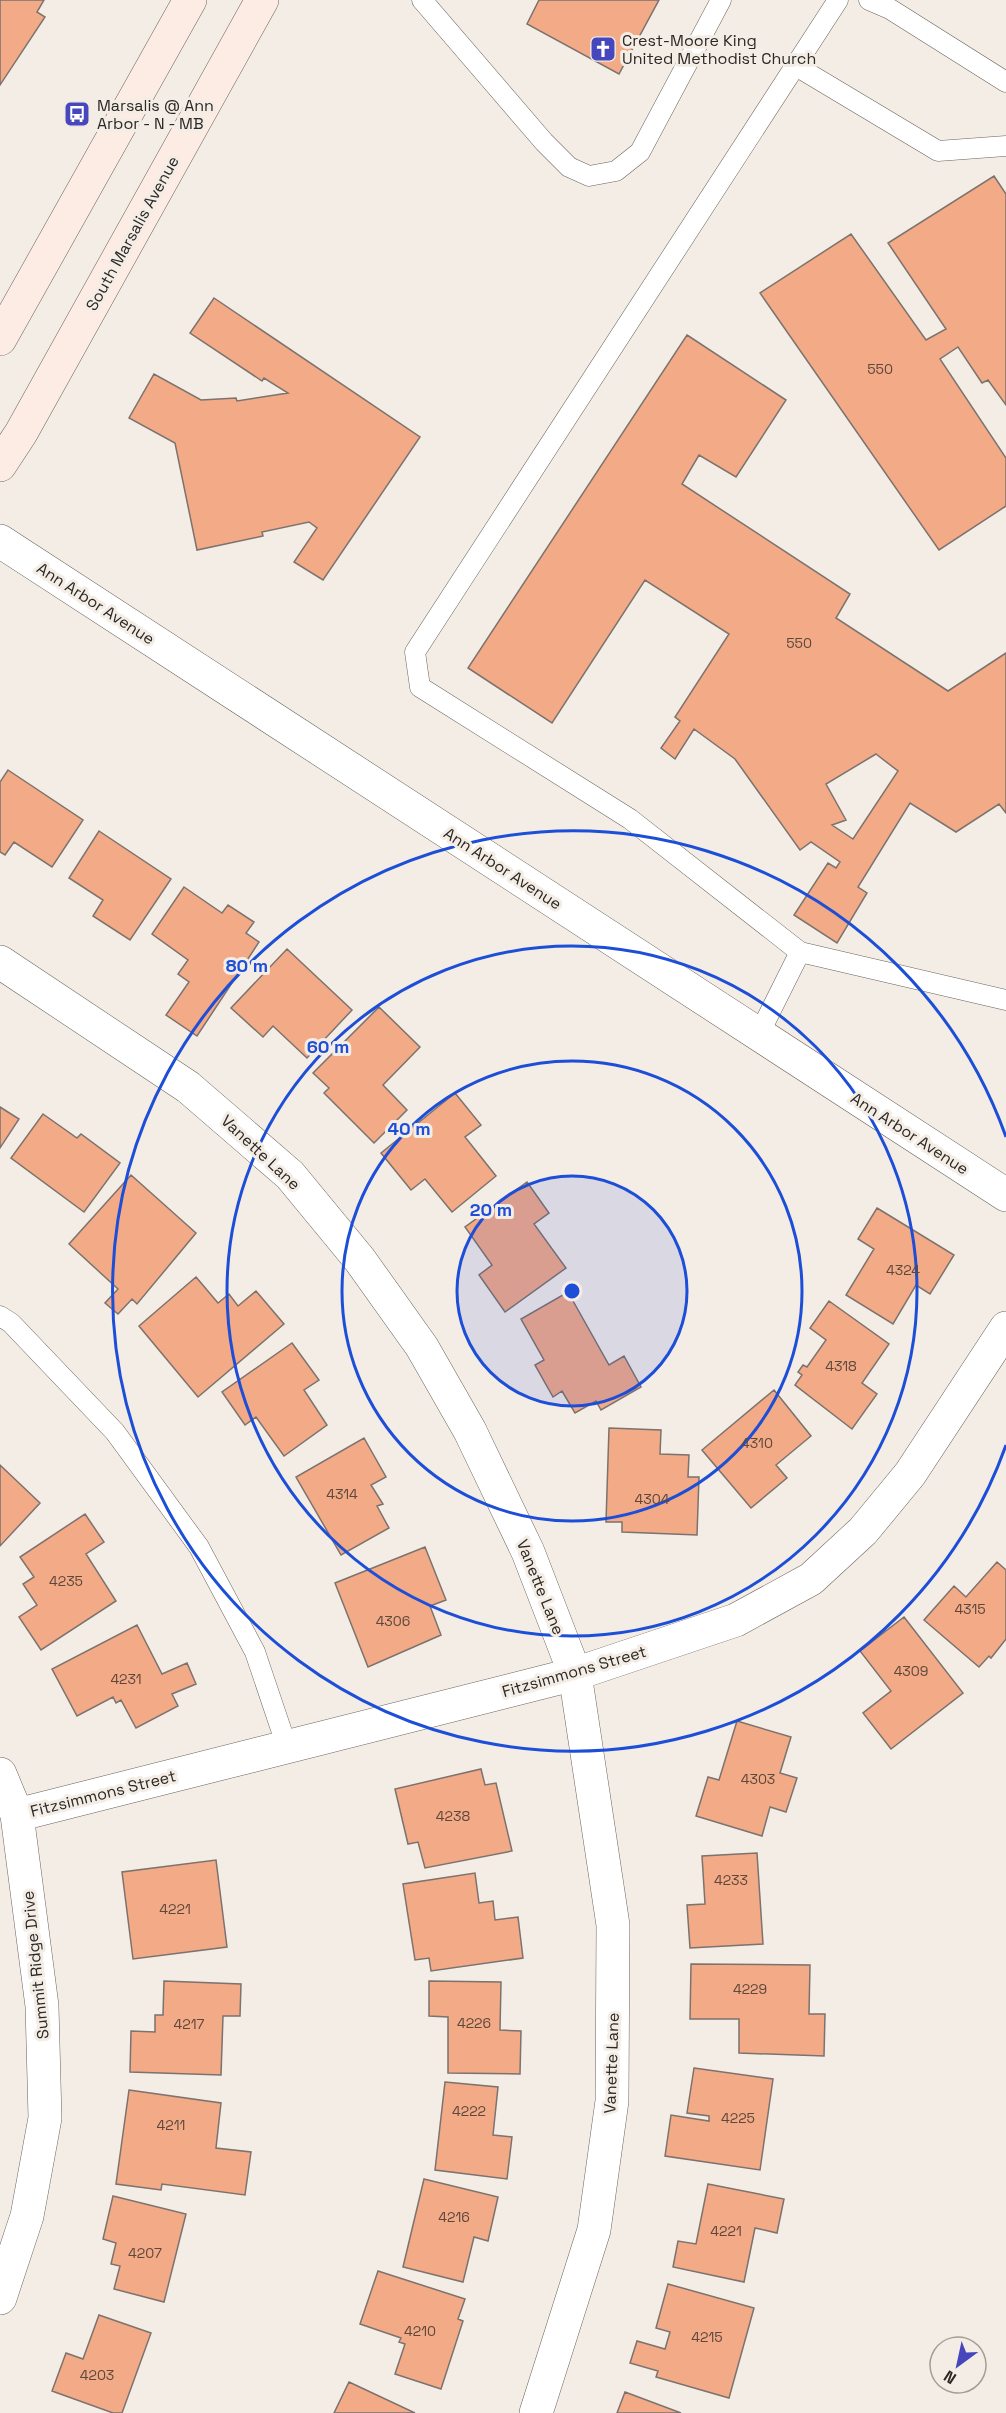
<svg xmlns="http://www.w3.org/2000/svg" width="1006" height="2413" font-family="'Space Grotesk',sans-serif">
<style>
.building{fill:#f3aa86;stroke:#7c726e;stroke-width:1.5;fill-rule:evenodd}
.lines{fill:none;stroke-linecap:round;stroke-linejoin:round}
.service-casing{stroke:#6a635c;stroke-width:21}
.minor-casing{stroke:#6a635c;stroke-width:34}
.tertiary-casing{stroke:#6a635c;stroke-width:34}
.secondary-casing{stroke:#6a635c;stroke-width:34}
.service{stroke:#fff;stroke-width:20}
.minor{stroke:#fff;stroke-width:33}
.tertiary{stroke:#fff;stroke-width:33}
.secondary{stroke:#fcece4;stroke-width:33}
.ring{fill:none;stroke:#1d4ed8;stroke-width:3}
.labels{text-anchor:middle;stroke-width:6;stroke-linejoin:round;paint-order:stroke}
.number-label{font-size:14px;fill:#5d483d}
.poi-label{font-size:16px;fill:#2b2825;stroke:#f4ede5;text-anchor:start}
.street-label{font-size:16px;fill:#2b2825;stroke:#f4ede5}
.centre{fill:#1d4ed8;stroke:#f4ede5;stroke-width:3}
.ring-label{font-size:18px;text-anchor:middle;font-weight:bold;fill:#1d4ed8;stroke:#f4ede5;stroke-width:6;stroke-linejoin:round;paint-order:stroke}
</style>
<rect width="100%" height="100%" fill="#f4ede5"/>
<path class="building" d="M0,0H44L37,12L45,17L0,85Z
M539,0H659L619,74L527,24Z
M994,176L1006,194V405L988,380L982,383L958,347L940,359L1006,458V506L939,550L760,293L851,234L926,340L946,329L888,243Z
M214,298L420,437L323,580L294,562L317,528L309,522L262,532L263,536L197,550L175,443L129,418L154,374L201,400L236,398L237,401L288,393L264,378L262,381L190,333Z
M687,335L786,400L736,477L699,455L682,484L850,594L836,618L948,691L1006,653V813L999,804L956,832L910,803L858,887L867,893L837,943L794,915L828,863L836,868L840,862L811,842L800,850L735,759L694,729L675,759L661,748L680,721L675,717L729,634L645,580L552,723L468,668ZM876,754L898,771L853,839L832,825L846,820L826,784Z
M8,770L83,820L52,867L14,842L5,855L0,852V782Z
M99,831L171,879L130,940L93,916L103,900L69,878Z
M184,887L222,913L228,905L254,922L246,933L259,942L197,1036L166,1015L189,982L178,974L188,960L152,934Z
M287,949L352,1010L307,1058L273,1026L263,1037L231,1008Z
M379,1007L420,1047L383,1085L407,1110L374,1143L324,1093L329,1088L313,1073Z
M455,1093L481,1125L465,1137L496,1176L452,1212L425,1179L411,1190L381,1153Z
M0,1107L19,1119L0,1148Z
M43,1114L77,1138L81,1134L120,1163L84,1212L11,1158Z
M131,1175L196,1233L137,1304L132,1299L118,1314L105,1303L118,1289L69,1244Z
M527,1182L549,1213L534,1224L566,1268L505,1312L479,1275L492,1265L465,1227Z
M877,1208L954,1255L930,1294L916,1285L893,1324L846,1295L874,1249L858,1239Z
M196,1277L218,1303L229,1294L238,1306L256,1291L284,1324L198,1397L139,1326Z
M568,1292L609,1365L624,1356L641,1387L601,1410L596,1401L575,1413L562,1391L553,1397L535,1365L544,1360L521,1319Z
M829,1301L889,1344L862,1383L877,1394L852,1429L795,1385L802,1375L798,1372L803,1365L807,1367L826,1340L810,1328Z
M292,1343L319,1380L304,1390L327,1425L284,1456L256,1417L245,1425L222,1392Z
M774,1390L811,1436L776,1465L787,1478L751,1508L702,1450Z
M609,1428L661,1430L660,1454L689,1455L688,1477H699L697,1535L622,1532V1522H606Z
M364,1438L386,1477L371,1485L383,1504L377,1506L389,1528L341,1555L296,1477Z
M0,1465L40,1503L0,1546Z
M85,1514L104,1542L86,1554L116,1601L41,1650L19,1617L37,1605L23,1584L34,1577L20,1557Z
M425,1547L446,1600L430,1606L441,1635L368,1667L335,1583Z
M997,1562L1006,1570V1639L991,1658L989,1656L979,1667L924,1620L954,1586L966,1597Z
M904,1617L963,1693L891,1749L863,1713L891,1691L860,1651Z
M137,1625L162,1674L187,1663L196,1684L172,1694L178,1706L136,1728L121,1700L116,1703L113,1697L77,1716L52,1669Z
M737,1721L791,1737L780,1773L797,1778L786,1812L770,1807L762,1836L696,1816L708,1777L719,1780Z
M481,1769L485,1785L496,1783L512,1851L425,1868L418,1842L408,1844L395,1789Z
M757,1853L763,1944L690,1948L687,1905L705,1904L702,1856Z
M216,1860L227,1947L133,1959L122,1872Z
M475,1873L479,1903L493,1901L495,1920L518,1917L523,1958L431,1971L429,1958L415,1960L403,1884Z
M691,1964L810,1965L809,2014H825L824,2056L739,2053V2019H690Z
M164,1981L241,1984L240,2016H223L221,2075L130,2072L131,2031L155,2032V2015H163Z
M429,1981L501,1982L500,2030L521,2031L520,2074L448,2073V2017L429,2016Z
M694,2068L773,2079L760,2170L665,2156L671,2115L709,2121V2116L687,2113Z
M445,2082L498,2087L493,2135L512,2137L507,2179L435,2170Z
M129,2090L221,2103L216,2148L251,2152L245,2195L162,2184L161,2190L116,2184Z
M424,2179L498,2197L488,2241L474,2237L463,2282L403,2267Z
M708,2184L784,2199L777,2233L755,2228L744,2282L673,2267L678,2241L696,2244Z
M113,2196L186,2214L164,2302L114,2289L120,2266L111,2264L116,2243L103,2239Z
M378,2271L465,2299L458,2319L463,2321L441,2389L395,2374L405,2344L399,2342L401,2338L360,2324Z
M668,2284L754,2308L729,2398L656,2377L658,2371L630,2363L637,2341L665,2349L670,2332L656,2328Z
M99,2315L151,2333L122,2413H113L52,2391L66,2353L83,2359Z
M349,2382L415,2413H334Z
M625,2392L681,2413H617Z"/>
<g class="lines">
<g class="service-casing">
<path id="service" d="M422,0L544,142L569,167L589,176L616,171L640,152L721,0
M869,0L890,9L1006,82
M796,66L938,151L1006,146
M800,952L1006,1000
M759,1034L800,952L630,819L420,687L415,652L838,0
M0,1316L11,1323L115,1432L199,1547L255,1652L287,1747"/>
</g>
<g class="minor-casing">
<path id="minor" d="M0,962L188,1087L290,1175L360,1260L422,1347L470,1431L528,1552L575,1674L613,1925L612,2101L594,2230L536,2413
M0,1774L17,1815L42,2006L45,2118L27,2216L0,2298
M17,1815L575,1674L736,1620L811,1579L863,1531L910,1474L1006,1328"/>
</g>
<g class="tertiary-casing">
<path id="tertiary" d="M0,541L1006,1195"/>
</g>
<g class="secondary-casing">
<path id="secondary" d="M0,339L190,0
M0,465L21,433L262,0"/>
</g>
<use href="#service" class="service"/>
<use href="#minor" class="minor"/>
<use href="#tertiary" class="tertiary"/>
<use href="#secondary" class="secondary"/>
</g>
<circle cx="572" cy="1291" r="115" fill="#1d4ed8" fill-opacity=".12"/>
<g class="ring">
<circle cx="572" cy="1291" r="115"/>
<circle cx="572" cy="1291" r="230"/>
<circle cx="572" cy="1291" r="345"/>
<path d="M1006 1445A460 460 0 1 1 1006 1137"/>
</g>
<defs>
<g id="church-square" transform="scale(1.35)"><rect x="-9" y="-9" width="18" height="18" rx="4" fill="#4647bd" stroke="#f4ede5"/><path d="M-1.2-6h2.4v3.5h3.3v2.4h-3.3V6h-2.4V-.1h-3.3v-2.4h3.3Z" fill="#fff"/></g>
<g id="bus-square" transform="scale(1.35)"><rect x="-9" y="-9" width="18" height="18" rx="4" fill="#4647bd" stroke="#f4ede5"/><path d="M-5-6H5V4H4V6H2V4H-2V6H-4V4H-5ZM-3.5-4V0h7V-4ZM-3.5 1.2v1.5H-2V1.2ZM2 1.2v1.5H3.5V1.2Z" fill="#fff"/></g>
</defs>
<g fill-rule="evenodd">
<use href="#church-square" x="603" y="49"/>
<use href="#bus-square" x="77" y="114"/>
</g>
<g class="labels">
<g class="number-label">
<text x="880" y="374">550</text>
<text x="799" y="648">550</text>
<text x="903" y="1275">4324</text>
<text x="841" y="1371">4318</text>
<text x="757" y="1448">4310</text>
<text x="342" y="1499">4314</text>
<text x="652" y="1504">4304</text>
<text x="66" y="1586">4235</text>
<text x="970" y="1614">4315</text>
<text x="393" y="1626">4306</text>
<text x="911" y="1676">4309</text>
<text x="126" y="1684">4231</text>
<text x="758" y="1784">4303</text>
<text x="453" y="1821">4238</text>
<text x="731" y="1885">4233</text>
<text x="175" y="1914">4221</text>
<text x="750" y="1994">4229</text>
<text x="474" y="2028">4226</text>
<text x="189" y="2029">4217</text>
<text x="469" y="2116">4222</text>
<text x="738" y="2123">4225</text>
<text x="171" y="2130">4211</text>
<text x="454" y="2222">4216</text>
<text x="726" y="2236">4221</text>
<text x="145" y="2258">4207</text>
<text x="420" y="2336">4210</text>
<text x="707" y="2342">4215</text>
<text x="97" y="2380">4203</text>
</g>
<g class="poi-label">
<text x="622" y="46">Crest-Moore King<tspan x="622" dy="18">United Methodist Church</tspan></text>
<text x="97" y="111">Marsalis @ Ann<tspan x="97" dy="18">Arbor - N - MB</tspan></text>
</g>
<g class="street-label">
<text transform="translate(132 233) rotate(-61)" y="6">South Marsalis Avenue</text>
<text transform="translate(96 603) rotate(33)" y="6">Ann Arbor Avenue</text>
<text transform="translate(503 868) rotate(33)" y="6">Ann Arbor Avenue</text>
<text transform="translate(910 1133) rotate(33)" y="6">Ann Arbor Avenue</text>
<text transform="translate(261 1152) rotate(43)" y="6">Vanette Lane</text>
<text transform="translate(541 1587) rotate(68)" y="6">Vanette Lane</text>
<text transform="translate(574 1671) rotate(-16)" y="6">Fitzsimmons Street</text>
<text transform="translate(103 1793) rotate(-14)" y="6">Fitzsimmons Street</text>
<text transform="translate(35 1965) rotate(-96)" y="6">Summit Ridge Drive</text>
<text transform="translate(611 2063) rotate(-88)" y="6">Vanette Lane</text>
</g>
</g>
<circle cx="572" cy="1291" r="9" class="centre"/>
<g class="ring-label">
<text x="247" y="972">80 m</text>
<text x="328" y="1053">60 m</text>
<text x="409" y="1135">40 m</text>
<text x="491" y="1216">20 m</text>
</g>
<g transform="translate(958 2365) rotate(213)"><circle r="28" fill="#f4ede5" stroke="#a49e98" stroke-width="1.5"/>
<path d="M0-4.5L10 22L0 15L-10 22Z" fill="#4647bd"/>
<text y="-9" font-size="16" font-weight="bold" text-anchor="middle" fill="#2b2825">N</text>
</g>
</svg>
